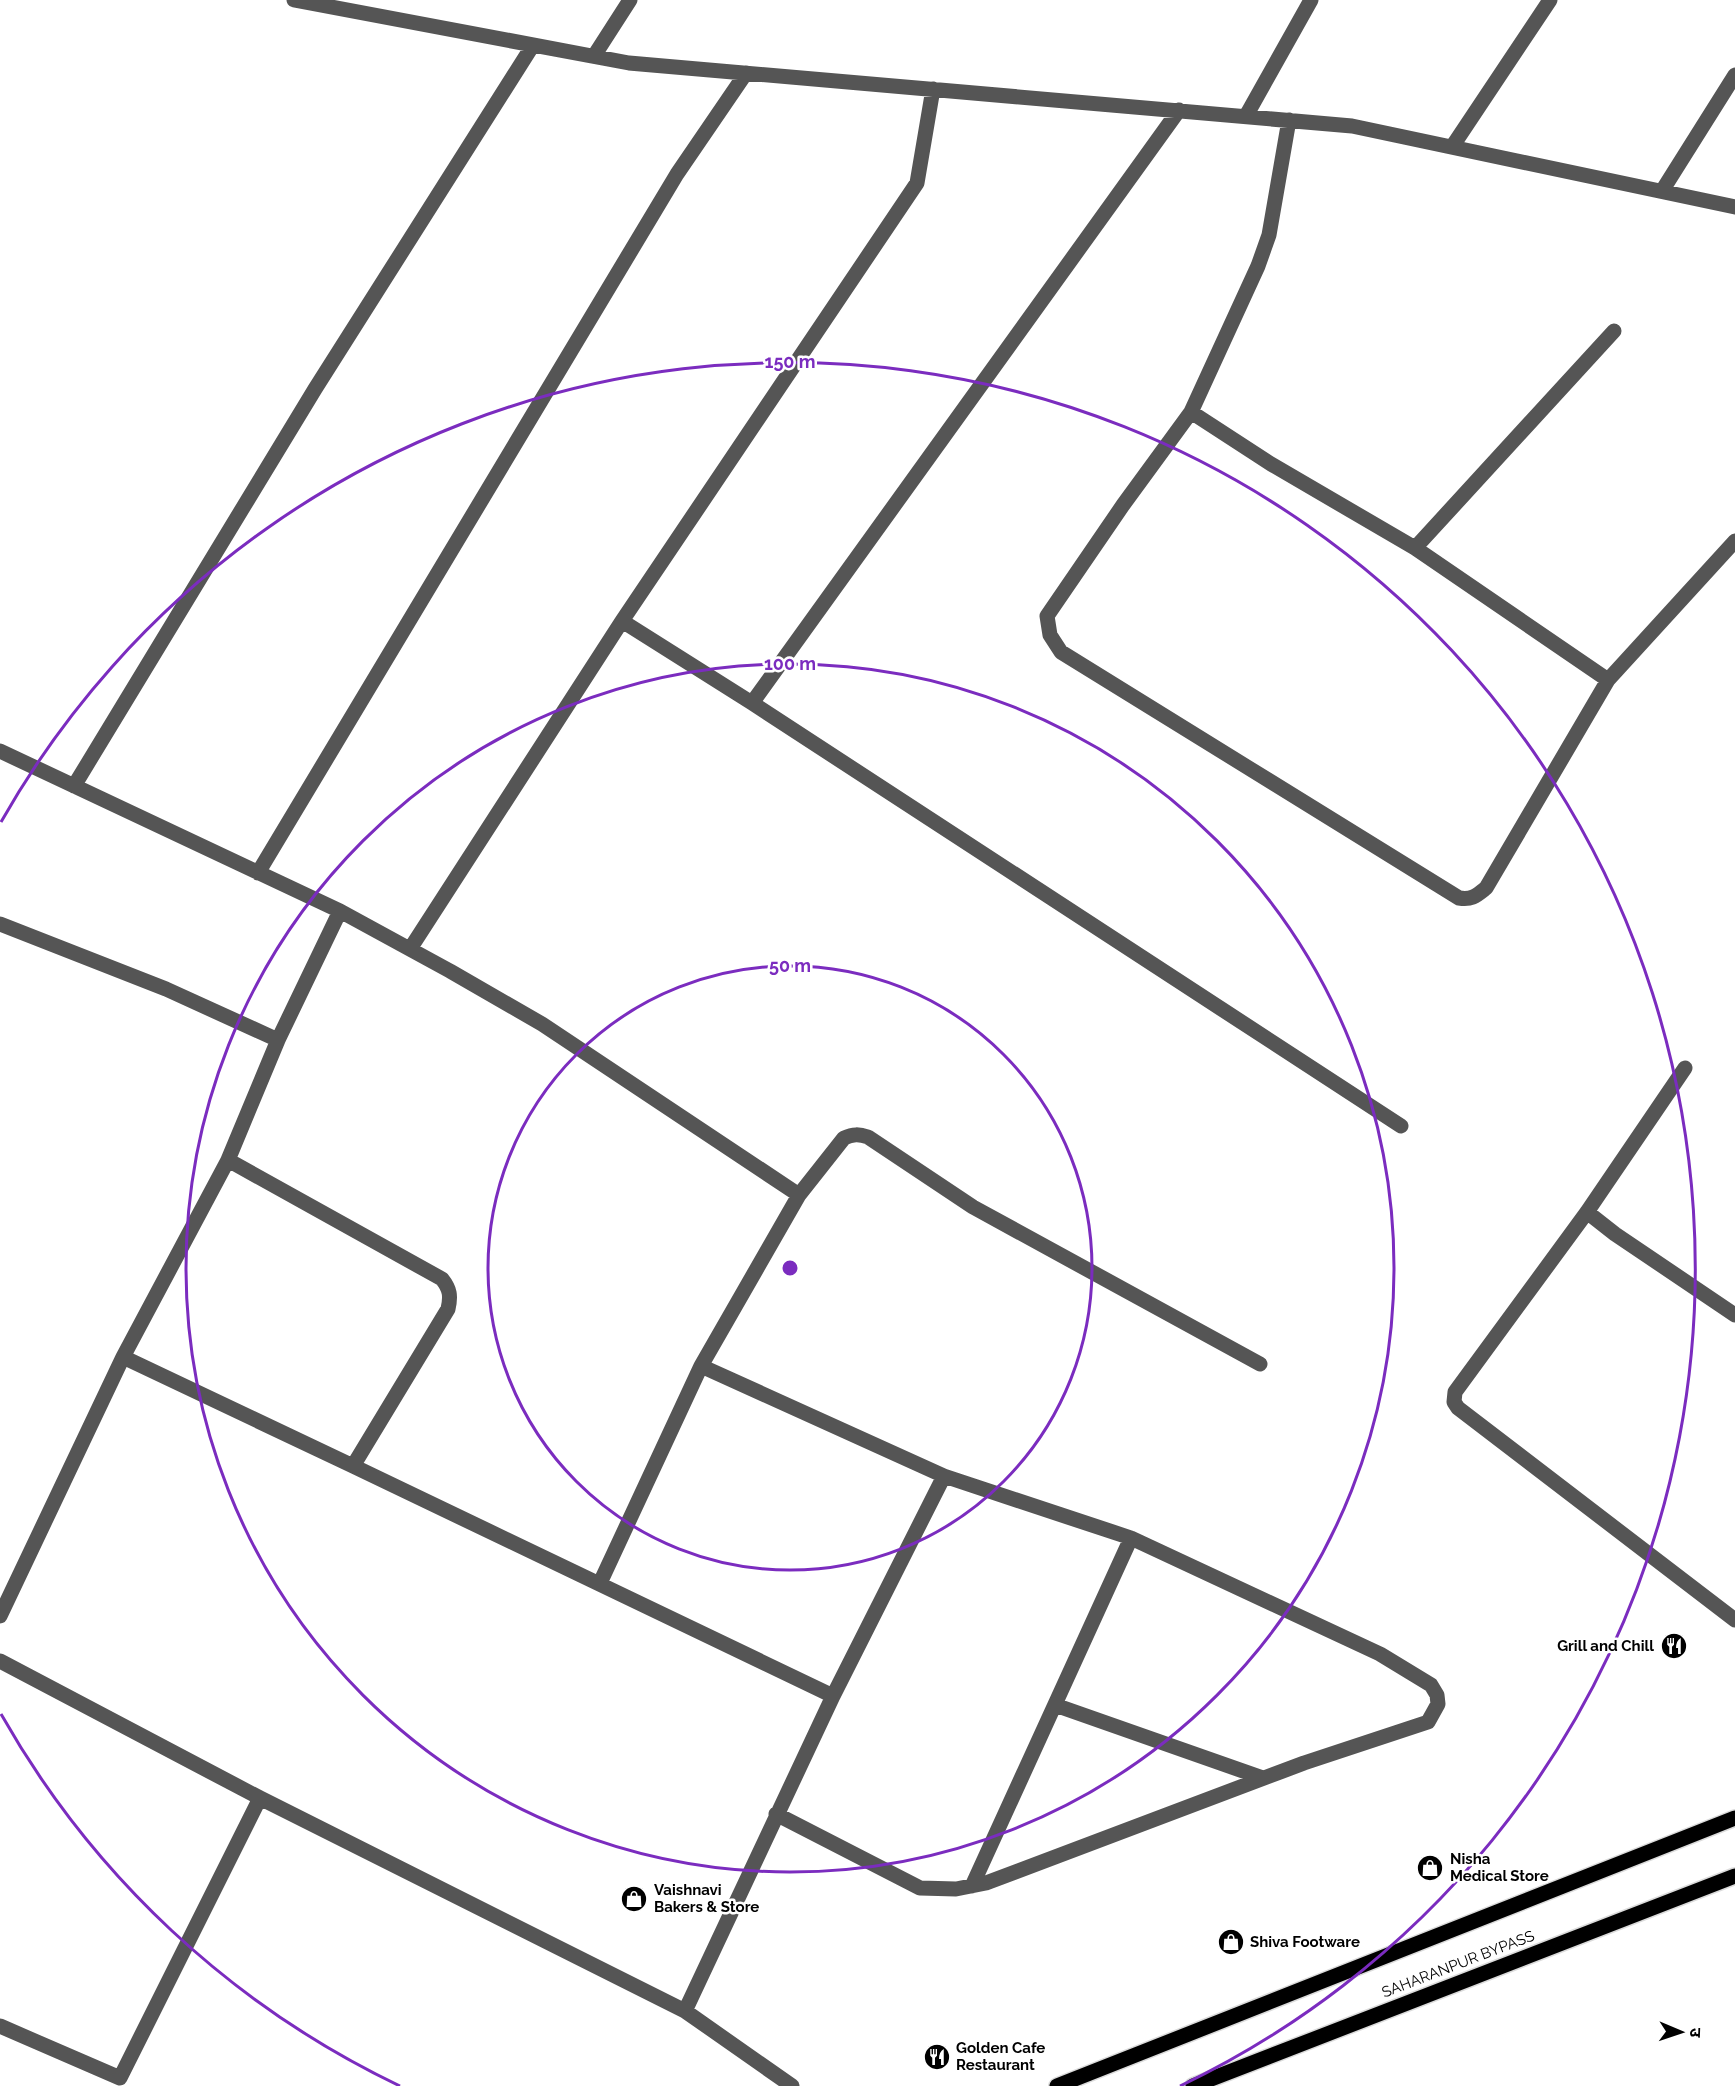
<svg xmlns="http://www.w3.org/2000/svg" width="1735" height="2086" font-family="Raleway,'Noto Sans Devanagari',sans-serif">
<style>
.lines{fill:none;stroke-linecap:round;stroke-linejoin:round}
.major-casing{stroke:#dbdbdb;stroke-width:18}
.minor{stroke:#555;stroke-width:15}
.major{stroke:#000;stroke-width:15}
.ring{fill:none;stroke:#7b2cbf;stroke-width:3}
.labels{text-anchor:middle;stroke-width:5;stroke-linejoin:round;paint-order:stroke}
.poi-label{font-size:15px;font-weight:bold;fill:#000;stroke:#fff;text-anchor:start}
.street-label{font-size:15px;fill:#000;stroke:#fff}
.centre{fill:#7b2cbf;stroke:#fff;stroke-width:3}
.ring-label{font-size:18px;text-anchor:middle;font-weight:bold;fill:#7b2cbf;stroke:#fff;stroke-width:5;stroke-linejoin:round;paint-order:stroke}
</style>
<rect width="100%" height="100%" fill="#fff"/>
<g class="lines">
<g class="major-casing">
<path id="major" d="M1057,2086L1735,1818
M1193,2086L1735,1876"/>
</g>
<path class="minor" d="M294,0L629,63L1352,126L1735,207
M594,56L630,0
M1246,116L1311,0
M1452,147L1550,0
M1662,191L1735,75
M1191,412L1258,266L1269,235L1289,120
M1415,548L1614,331
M622,621L752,703L1401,1126
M1608,680L1415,548L1271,464L1191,412L1123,505L1047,616L1050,635L1061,652L1459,898C1472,900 1476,896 1486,888L1608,680L1735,541
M752,703L1179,110
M0,751L340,911L450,971L542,1024L799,1195
M74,786L315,389L533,45
M258,873L677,174L746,73
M0,924L166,989L278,1040
M410,949L622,621L917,183L933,89
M1685,1068L1587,1212L1455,1392L1454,1402L1458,1408L1735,1620
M228,1160L278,1040L340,911
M1587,1212L1615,1234L1735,1315
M701,1366L799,1195L844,1138C853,1134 859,1134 868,1137L973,1207L1260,1364
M353,1466L833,1696L685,2011
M600,1583L701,1366L944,1476L833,1696
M0,1616L123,1357L228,1160L442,1279C450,1289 451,1296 448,1309L353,1466L123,1357
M0,1661L260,1798L685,2011L792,2086
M1055,1705L1263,1778
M776,1814L920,1888L956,1889L986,1883L1304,1763L1428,1722L1438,1704L1437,1695L1431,1685L1380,1654L1131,1538L944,1476
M972,1886L1131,1538
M0,2026L120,2078L260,1798"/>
<use href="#major" class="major"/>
</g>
<g class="ring">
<circle cx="790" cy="1268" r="302"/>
<circle cx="790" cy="1268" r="604"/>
<path d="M400 2086A906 906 0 0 1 1 1714M1 822A906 906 0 1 1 1180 2086"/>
</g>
<defs>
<g id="restaurant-disc" transform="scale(1.35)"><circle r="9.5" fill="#000" stroke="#fff"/><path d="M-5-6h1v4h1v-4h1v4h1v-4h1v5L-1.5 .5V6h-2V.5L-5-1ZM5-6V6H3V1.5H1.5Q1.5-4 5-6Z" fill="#fff"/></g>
<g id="shop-disc" transform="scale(1.35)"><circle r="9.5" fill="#000" stroke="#fff"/><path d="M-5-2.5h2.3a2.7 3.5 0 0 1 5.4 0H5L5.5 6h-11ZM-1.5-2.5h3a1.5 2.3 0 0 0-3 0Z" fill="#fff"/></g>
</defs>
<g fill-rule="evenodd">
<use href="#restaurant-disc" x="1674" y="1646"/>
<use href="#shop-disc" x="1430" y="1868"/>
<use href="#shop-disc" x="634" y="1899"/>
<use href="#shop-disc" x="1231" y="1942"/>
<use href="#restaurant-disc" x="937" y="2057"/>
</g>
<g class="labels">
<g class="poi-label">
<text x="1654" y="1651" text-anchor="end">Grill and Chill</text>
<text x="1450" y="1864">Nisha<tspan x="1450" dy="17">Medical Store</tspan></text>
<text x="654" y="1895">Vaishnavi<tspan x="654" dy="17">Bakers &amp; Store</tspan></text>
<text x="1250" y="1947">Shiva Footware</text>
<text x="956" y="2053">Golden Cafe<tspan x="956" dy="17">Restaurant</tspan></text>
</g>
<g class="street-label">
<text transform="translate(1458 1964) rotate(-21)" y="5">SAHARANPUR BYPASS</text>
</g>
</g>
<circle cx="790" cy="1268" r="9" class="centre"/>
<g class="ring-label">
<text x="790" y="368">150 m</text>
<text x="790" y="670">100 m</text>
<text x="790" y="972">50 m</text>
</g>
<g transform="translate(1681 2032) rotate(92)" stroke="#ffffff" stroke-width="4.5" paint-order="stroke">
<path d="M0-4.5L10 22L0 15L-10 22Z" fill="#000000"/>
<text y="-9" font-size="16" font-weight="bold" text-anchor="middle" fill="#000000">उ</text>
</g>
</svg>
